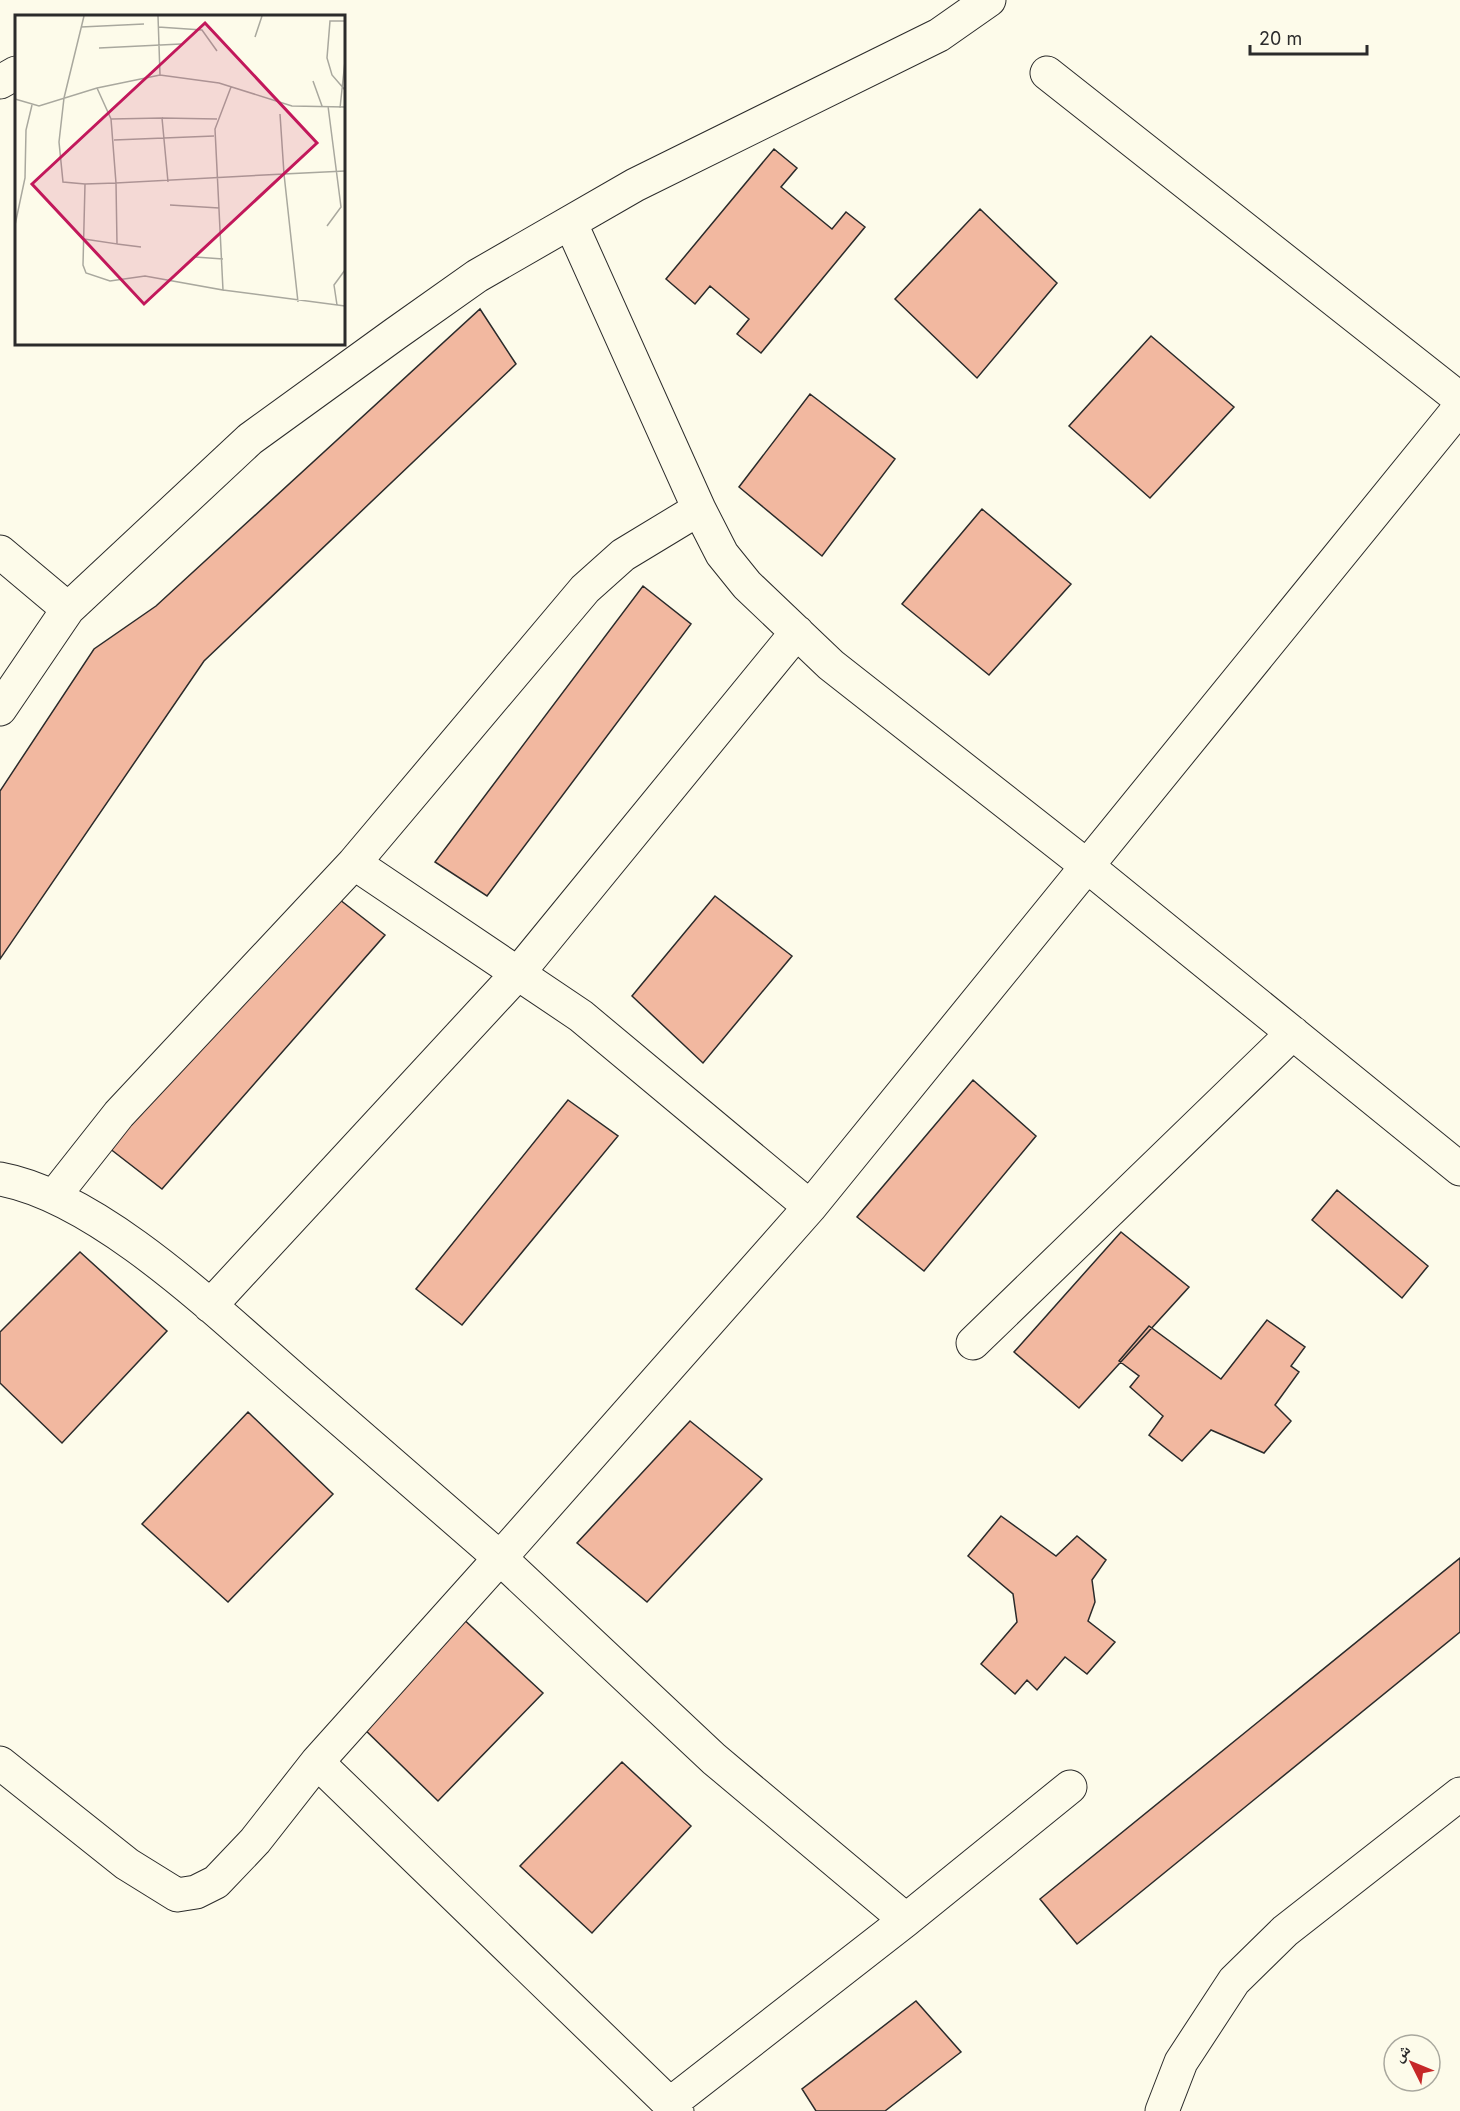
<svg xmlns="http://www.w3.org/2000/svg" width="1460" height="2111" font-family="Inter,'Noto Naskh Arabic',sans-serif">
<style>
.building{fill:#f2b8a0;stroke:#2b2b2b;stroke-width:1.5}
.lines{fill:none;stroke-linecap:round;stroke-linejoin:round}
.minor-casing{stroke:#2b2b2b;stroke-width:35}
.minor{stroke:#fdfbea;stroke-width:33}
.inset-road{fill:none;stroke:#a9a89e;stroke-width:1.5}
.view{fill:#c2185b;fill-opacity:0.15;stroke:#c2185b;stroke-width:3}
.inset-edge{fill:none;stroke:#2b2b2b;stroke-width:3}
</style>
<rect width="100%" height="100%" fill="#fdfbea"/>
<path class="building" d="M774,149L797,168L781,187L832,229L846,212L865,227L761,353L737,334L749,319L710,286L695,304L666,279Z
M980,209L1057,283L977,378L895,299Z
M480,309L516,364L204,661L0,959V791L94,649L156,606Z
M1151,336L1234,407L1150,498L1069,426Z
M810,394L895,459L822,556L739,487Z
M982,509L1071,584L989,675L902,604Z
M643,586L691,624L487,896L435,862Z
M335,896L385,935L162,1189L109,1148Z
M715,896L792,956L703,1063L632,996Z
M973,1080L1036,1136L924,1271L857,1217Z
M568,1100L618,1136L462,1325L416,1289Z
M1337,1190L1428,1266L1402,1298L1312,1220Z
M1121,1232L1189,1287L1079,1408L1014,1352Z
M80,1252L167,1331L62,1443L0,1383V1332Z
M1267,1320L1305,1347L1291,1366L1299,1372L1275,1405L1291,1421L1264,1453L1211,1430L1182,1461L1149,1435L1163,1416L1130,1387L1139,1376L1119,1361L1149,1326L1221,1379Z
M248,1412L333,1494L228,1602L142,1524Z
M690,1421L762,1479L647,1602L577,1543Z
M1001,1516L1056,1556L1077,1536L1106,1560L1092,1580L1095,1602L1088,1621L1115,1642L1087,1674L1065,1657L1037,1690L1027,1680L1015,1694L981,1664L1017,1622L1013,1594L968,1556Z
M1460,1558V1632L1077,1944L1040,1899Z
M459,1615L543,1693L438,1801L356,1721Z
M622,1762L691,1826L592,1933L520,1866Z
M916,2001L961,2052L885,2111H816L802,2089Z"/>
<g class="lines">
<g class="minor-casing">
<path id="minor" d="M1047,73L1460,399
M0,82L16,73
M571,224L699,509L722,554L747,585L831,665L1087,866L1460,1169
M0,552L68,609
M0,709L68,609L250,439L395,334L477,276L635,185L939,35L989,0
M354,863L585,589L623,555L699,509
M0,1179C99,1197 218,1313 294,1379C363,1439 431,1498 500,1558L810,1207L1460,407
M55,1195L119,1114L354,863L581,1016L810,1207
M210,1306L519,972L797,632
M973,1343L1293,1033
M0,1763L127,1864L177,1895L196,1892L216,1882L255,1841L317,1762
M906,1920L1070,1787
M670,2104L906,1920L714,1759L500,1558L317,1762L677,2111
M1162,2111L1181,2062L1234,1981L1285,1931L1460,1794"/>
</g>
<use href="#minor" class="minor"/>
</g>
<g transform="translate(15 15)">
<rect width="330" height="330" fill="#fdfbea"/>
<path class="inset-road" d="M69,1L49,83L44,127L48,167L70,169M143,1L145,60M330,6H315L312,43L317,60L330,75M66,12L129,9M143,12L187,15L202,36M240,22L247,1M84,33L166,29M298,66L307,91M82,73L96,104L101,168L269,159L265,99M0,84L24,91L82,73L145,60L204,68L277,91L330,92M325,93L330,46M147,103L202,104M96,104L147,103L153,167M99,125L199,121M155,190L204,193M0,210L10,163L11,115L17,90M312,211L326,192L313,91M69,224L102,229L101,168L70,169L68,250L71,258L95,266L130,261L208,275L200,114L216,72M102,229L126,232M180,242L208,244M208,275L330,291M283,287L269,159L330,156M322,290L319,270L330,255"/>
<path class="view" d="M190,8L302,128L129,289L17,169Z"/>
<rect width="330" height="330" class="inset-edge"/>
</g>
<g transform="translate(1412 2063) rotate(313)"><circle r="28" fill="#fdfbea" stroke="#a9a89e" stroke-width="1.5"/>
<path d="M0-4.5L10 22L0 15L-10 22Z" fill="#c62828"/>
<text y="-9" font-size="16" font-weight="bold" text-anchor="middle" fill="#2b2b2b">ش</text>
</g>
<path d="M1250 45v9h117v-9" fill="none" stroke="#2b2b2b" stroke-width="3"/>
<text x="1259" y="45" font-size="18" fill="#2b2b2b" stroke="#fdfbea" stroke-width="4.5" paint-order="stroke">20 m</text>
</svg>
